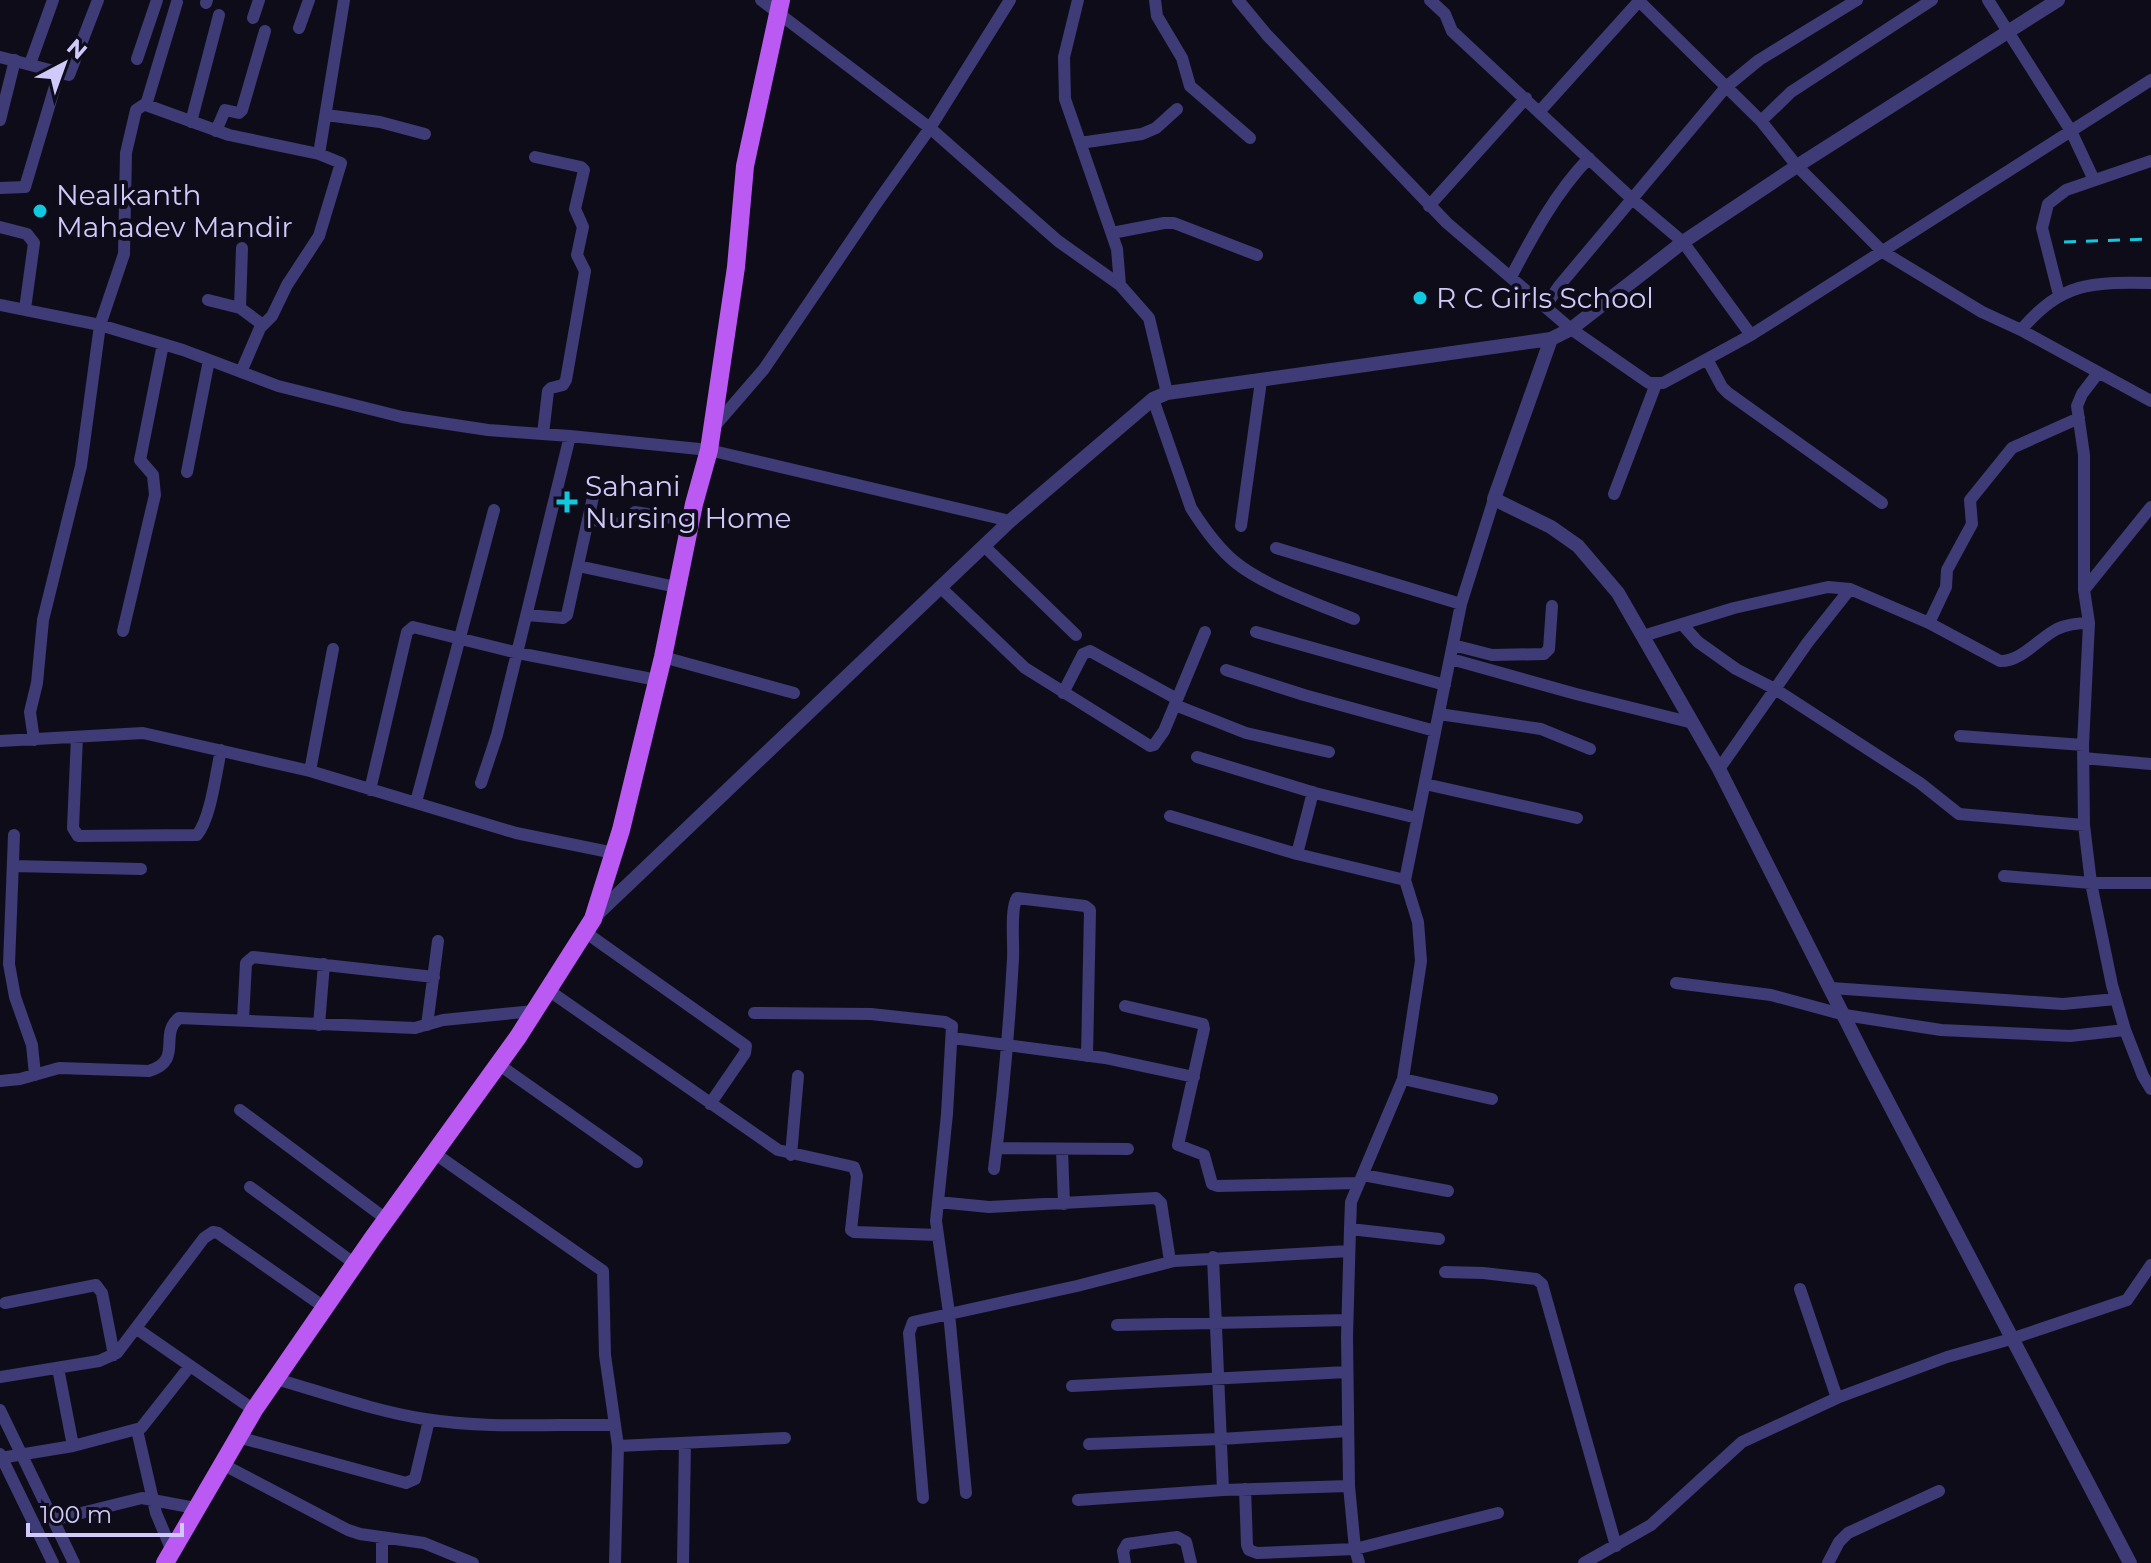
<svg xmlns="http://www.w3.org/2000/svg" width="2151" height="1563" font-family="Montserrat,sans-serif">
<style>
.lines{fill:none;stroke-linecap:round;stroke-linejoin:round}
.minor{stroke:#3e3b76;stroke-width:12}
.tertiary{stroke:#3e3b76;stroke-width:14}
.primary{stroke:#bb5af2;stroke-width:18}
.rail{stroke:#12c8df;stroke-width:3;stroke-dasharray:12 10;stroke-linecap:butt}
.poi-dot{fill:#12c8df;stroke:#0f0c1a;stroke-width:3}
.labels{text-anchor:middle;stroke-width:8;stroke-linejoin:round;paint-order:stroke}
.poi-label{font-size:28px;fill:#d0cafb;stroke:#0f0c1a;text-anchor:start}
</style>
<rect width="100%" height="100%" fill="#0f0c1a"/>
<g class="lines">
<path class="minor" d="M761,0L930,128L1058,241L1120,285L1149,318L1167,393
M1078,0L1064,57L1065,99L1117,249L1120,285
M1155,0L1157,16L1182,58L1190,86L1250,138
M1238,0L1267,35L1447,223L1571,329L1649,383H1663L1751,335L2151,80
M1430,0L1445,14L1452,31L1631,198L1683,242L1751,335
M1638,0L1761,121L1797,166L1883,252L1982,312L2021,330L2151,401
M1988,0L2071,131L2094,180
M177,2L146,105L229,135L319,154L341,163L319,236L287,285L272,316L260,328L241,372
M206,3L207,0
M253,18L259,0
M299,28L309,0
M0,57L69,75L98,0
M137,59L157,0
M30,64L53,0
M1540,111L1640,0
M326,115L380,122L425,134
M0,120L15,60
M1761,121L1791,92L1932,0
M191,122L219,15
M216,131L225,110L239,113L242,110L265,31
M1080,143L1142,134L1156,128L1177,109
M319,154L344,0
M535,157L581,167L584,170L575,209L583,227L577,255L585,271L566,380L563,385L551,388L548,391L543,434
M0,188L25,187L59,73
M1429,206L1526,98
M0,227L27,234L34,243L25,309
M1112,233L1164,223H1174L1257,255
M1511,277C1533,235 1556,192 1589,158
M2059,295L2042,228L2048,204L2066,190L2151,161
M208,300L240,308L263,325
M0,305L100,325L183,350L278,386L402,417L488,430L570,436L709,450L1010,521
M1545,307L1559,286L1726,87L1759,60L1857,0
M240,308L242,248
M2021,330C2062,282 2090,282 2151,283
M1707,359L1722,387L1728,393L1882,503
M2098,373L2082,394L2077,406L2084,455V590L2089,623L2083,745L2084,825L2091,883L2112,985L2125,1030L2143,1076L2151,1089
M1153,399L1191,508C1203,527 1218,548 1235,562C1264,586 1318,604 1354,619
M713,428L764,369L876,204L930,128L1010,0
M187,472L209,360
M1614,494L1656,384
M588,519L624,525L635,512L691,521
M1241,526L1261,381
M984,546L1076,635
M1276,548L1461,604
M578,566L676,587
M940,587L1025,668L1150,746L1154,745L1164,731L1205,632
M2084,590L2151,507
M527,615L563,618L567,615L595,488
M1929,623L1946,587L1947,570L1972,524L1970,500L2012,448L2079,418
M1682,624L1698,642L1736,669L1775,689L1920,783L1959,814L2084,825
M123,631L155,495L153,475L140,460L163,344
M1256,632L1445,685
M1643,636L1734,608L1828,587L1850,589L1929,623L2000,661C2021,662 2039,638 2057,629C2068,624 2078,623 2089,623
M1453,645L1492,655L1544,654L1549,649L1552,606
M663,657L794,693
M1451,659L1576,694L1693,723
M1226,670L1304,695L1435,731
M1063,693L1083,654L1090,651L1177,699
M1175,705L1246,733L1329,752
M1439,714L1541,729L1590,749
M1960,736L2083,745
M77,737L73,828L78,836L197,835C211,818 216,772 221,750
M34,740L30,712L37,683L43,620L81,466L100,325L124,254L126,153L136,110L145,104
M0,741L143,733L310,771L516,833L614,853
M1197,757L1315,793L1417,818
M2083,758L2151,764
M1719,769L1808,642L1850,589
M310,771L333,649
M481,783L497,735L570,436
M1425,784L1577,818
M370,790L407,632L413,627L518,653L657,680
M416,802L494,510
M1170,816L1297,854L1405,880
M14,835L9,964L15,997L32,1045L35,1075
M1297,854L1313,792
M13,866L141,869
M2004,876L2091,883H2151
M585,932L746,1046L745,1053L710,1104
M1676,983L1771,995L1845,1015L1941,1030L2070,1036L2125,1030
M1831,988L2063,1004L2116,999
M548,990L778,1150L854,1167L857,1176L851,1230L854,1232L938,1235
M1125,1006L1203,1024L1204,1029L1178,1145L1204,1155L1212,1184L1218,1186L1359,1183
M754,1013L871,1014L945,1022L952,1026L947,1114L936,1221L949,1313L966,1493
M243,1020L246,963L253,957L434,977
M319,1025L324,964
M427,1025L438,941
M953,1038L1105,1058L1194,1077
M498,1064L637,1162
M1403,1079L1492,1099
M0,1081L20,1079L59,1068L149,1071C184,1060 158,1035 179,1018L415,1028L443,1020L534,1011
M240,1110L386,1219
M997,1148L1128,1149
M1062,1149L1064,1204
M434,1153L603,1271L605,1355L618,1446L615,1563
M791,1155L798,1076
M994,1169C1003,1099 1009,1029 1013,959C1014,943 1010,909 1017,898L1085,906L1090,910L1087,1056
M1363,1175L1448,1191
M250,1187L355,1264
M938,1202L989,1207L1156,1198L1161,1203L1170,1261
M1350,1229L1439,1239
M1213,1257L1223,1490
M1445,1272L1483,1273L1536,1279L1542,1284L1616,1546
M1800,1289L1837,1398
M5,1303L96,1285L102,1293L114,1355
M1117,1325L1347,1320
M137,1329L254,1410
M58,1368L73,1446
M0,1377L99,1361L117,1353L204,1238L213,1232L218,1233L324,1307
M276,1379C325,1393 374,1411 425,1419C486,1429 552,1424 615,1425
M1072,1386L1347,1372
M0,1410L74,1563
M137,1430L156,1513L172,1551
M238,1437L406,1483L415,1479L429,1420
M1089,1444L1221,1439L1348,1431
M618,1446L785,1438
M0,1454L53,1563
M0,1458L73,1446L141,1428L190,1366
M222,1464L348,1530L360,1534L424,1543L473,1563
M1245,1489L1247,1545L1249,1550L1257,1553L1355,1549L1498,1513
M923,1498L909,1333L913,1322L1077,1286L1174,1261L1349,1251
M1078,1500L1223,1490L1349,1486
M53,1520L142,1498L195,1508
M382,1563V1537
M683,1563L685,1443
M1125,1563L1123,1551L1127,1544L1177,1537L1186,1542L1191,1563
M1359,1563L1355,1549L1349,1486L1347,1337L1350,1229L1351,1202L1403,1079L1421,961L1418,922L1405,880L1461,604L1494,499
M1584,1563L1651,1525L1742,1442L1837,1398L1947,1357L2011,1339L2127,1300L2151,1265
M1828,1563L1839,1542L1848,1533L1939,1491"/>
<path class="tertiary" d="M1551,339L1494,499L1551,527L1578,546L1618,593L1719,769L1865,1058L2130,1563
M593,918L1010,521L1153,399L1167,393L1551,339L1571,329L1683,242L1797,166L2058,0"/>
<path class="primary" d="M165,1563L254,1410L372,1239L518,1037L593,919L621,830L663,657L694,504L709,450L736,267L745,166L781,0"/>
<path class="rail" d="M2064,242L2151,239"/>
</g>
<g class="poi-dot">
<circle cx="40" cy="211" r="8"/>
<circle cx="1420" cy="298" r="8"/>
<path d="M563 490h8v8h8v8h-8v8h-8v-8h-8v-8h8z"/>
</g>
<g class="labels">
<g class="poi-label">
<text x="56" y="205">Nealkanth<tspan x="56" dy="32">Mahadev Mandir</tspan></text>
<text x="1436" y="308">R C Girls School</text>
<text x="585" y="496">Sahani<tspan x="585" dy="32">Nursing Home</tspan></text>
</g>
</g>
<g transform="translate(64 64) rotate(41)" stroke="#0f0c1a" stroke-width="6" paint-order="stroke">
<path d="M0-6L14 30L0 20L-14 30Z" fill="#d0cafb"/>
<text y="-12" font-size="22" font-weight="bold" text-anchor="middle" fill="#d0cafb">N</text>
</g>
<path d="M28 1523v12h154v-12" fill="none" stroke="#d0cafb" stroke-width="4"/>
<text x="40" y="1523" font-size="24" fill="#d0cafb" stroke="#0f0c1a" stroke-width="6" paint-order="stroke">100 m</text>
</svg>
